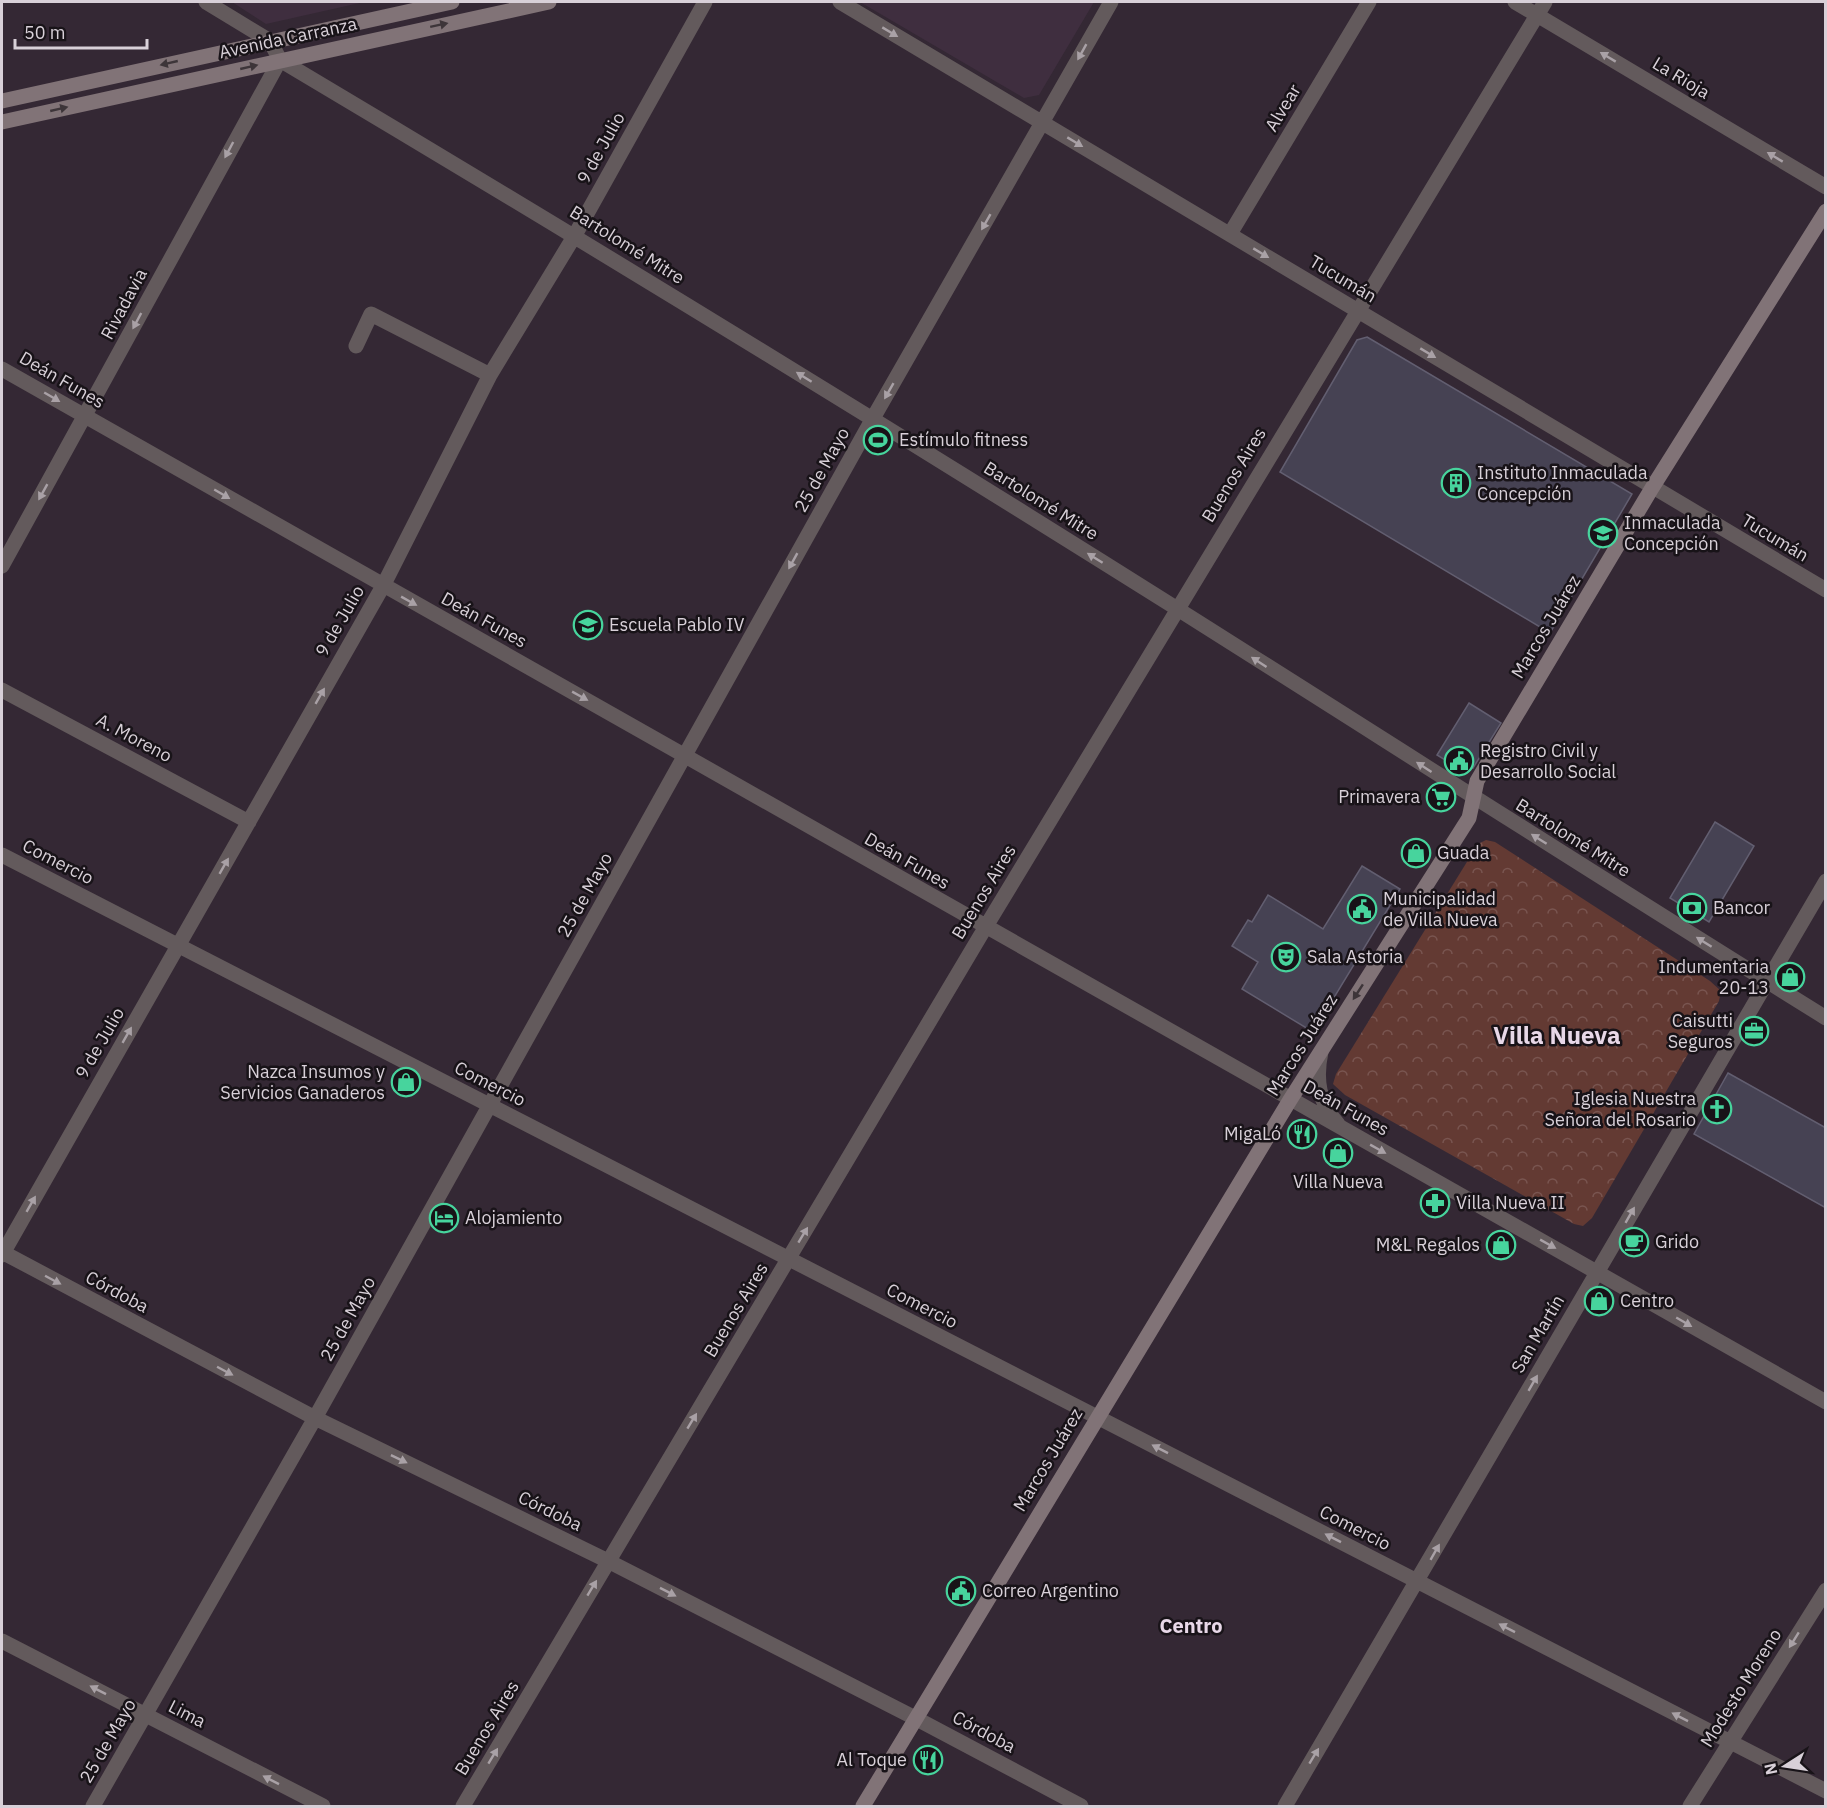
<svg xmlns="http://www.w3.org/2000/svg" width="1827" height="1808" font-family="'IBM Plex Sans',sans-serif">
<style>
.built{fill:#3f2e3f}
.park{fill:url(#park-crowns)}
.building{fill:#464253;stroke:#625e70;stroke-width:1.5}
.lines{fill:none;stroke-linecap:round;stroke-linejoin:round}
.street{stroke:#635a5c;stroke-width:15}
.secondary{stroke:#817377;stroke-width:15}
.oneway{fill:#3d3539}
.oneway2{fill:#a9a1a6}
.labels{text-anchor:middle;stroke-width:5;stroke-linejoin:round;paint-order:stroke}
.street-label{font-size:18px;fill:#d8d0d8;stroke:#181318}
.poi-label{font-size:18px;fill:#d8d0d8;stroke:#181318;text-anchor:start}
.neighbourhood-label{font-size:20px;font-weight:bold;fill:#e8d8e8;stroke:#181318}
.district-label{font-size:24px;font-weight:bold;fill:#e8d8e8;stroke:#181318}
</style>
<defs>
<pattern id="park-crowns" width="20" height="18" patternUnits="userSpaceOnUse" patternTransform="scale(1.5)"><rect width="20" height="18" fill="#633a33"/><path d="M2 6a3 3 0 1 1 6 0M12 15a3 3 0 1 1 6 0" fill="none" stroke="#795550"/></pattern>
</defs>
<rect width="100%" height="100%" fill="#342834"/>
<path class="built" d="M232,2H364L266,24Z
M860,2H1094L1039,95L1024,98Z"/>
<path class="park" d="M1486,840L1495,842L1710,981L1721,991L1719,1001L1592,1218L1583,1226L1574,1224L1345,1095L1333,1084L1336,1074L1478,844Z"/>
<path class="building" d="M1367,337L1632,494L1550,633L1280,472L1357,340Z
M1469,703L1501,723L1473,768L1463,771L1437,755Z
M1715,822L1754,846L1709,922L1670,898Z
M1362,866L1400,889L1313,1032L1242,989L1258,962L1232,946L1248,920L1252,922L1268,895L1323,929Z
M1728,1073L1826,1128V1208L1694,1134Z"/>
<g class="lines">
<path class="street" d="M206,2L270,41L280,60C581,239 880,422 1176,608C1393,745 1608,883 1826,1018
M840,2L1826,590
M1515,2L1826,187
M1230,234L1369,2
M356,346L371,314L490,375
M2,369L1826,1402
M2,566L280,60
M2,690L249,822
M2,855L1826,1791
M1321,1052C1315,1080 1319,1103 1338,1124
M2,1252L315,1418L608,1561L917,1719L1081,1806
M2,1255L383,586L490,375L575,235L705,2
M2,1641L323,1806
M93,1806L315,1418L872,420L1111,2
M463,1806L985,928L1545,2
M1285,1806L1826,881
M1690,1806L1826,1590"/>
<path class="secondary" d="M2,101L452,2
M2,122L549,2
M863,1806L1290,1100L1469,818L1477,781L1652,488L1826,211"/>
</g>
<defs><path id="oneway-solid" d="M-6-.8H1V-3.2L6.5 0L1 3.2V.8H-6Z" transform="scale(1.5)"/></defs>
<g class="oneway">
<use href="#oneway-solid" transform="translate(439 25) rotate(-12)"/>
<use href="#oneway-solid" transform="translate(169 63) rotate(167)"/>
<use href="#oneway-solid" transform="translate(249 67) rotate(-13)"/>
<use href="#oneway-solid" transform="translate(59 109) rotate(-13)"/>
<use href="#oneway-solid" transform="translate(1358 992) rotate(123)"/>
</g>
<g class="oneway2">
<use href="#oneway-solid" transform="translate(890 32) rotate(31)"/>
<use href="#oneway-solid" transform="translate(1082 52) rotate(119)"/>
<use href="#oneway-solid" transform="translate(1608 57) rotate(-149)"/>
<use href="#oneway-solid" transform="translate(1075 142) rotate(31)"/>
<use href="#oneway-solid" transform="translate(229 150) rotate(118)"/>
<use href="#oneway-solid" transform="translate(1775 157) rotate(-149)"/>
<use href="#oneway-solid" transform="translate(986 222) rotate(120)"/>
<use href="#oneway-solid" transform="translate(1261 253) rotate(31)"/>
<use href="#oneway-solid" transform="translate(137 321) rotate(118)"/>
<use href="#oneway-solid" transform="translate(1428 353) rotate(31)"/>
<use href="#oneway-solid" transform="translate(804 377) rotate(-148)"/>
<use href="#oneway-solid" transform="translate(889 391) rotate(120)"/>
<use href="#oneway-solid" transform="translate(52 397) rotate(30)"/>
<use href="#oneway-solid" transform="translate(43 492) rotate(119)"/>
<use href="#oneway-solid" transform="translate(222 494) rotate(30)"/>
<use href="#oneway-solid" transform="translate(1095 558) rotate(-148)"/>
<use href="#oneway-solid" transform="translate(793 561) rotate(119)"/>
<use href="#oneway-solid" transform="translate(409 601) rotate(29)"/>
<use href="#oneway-solid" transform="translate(1259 662) rotate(-147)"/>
<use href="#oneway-solid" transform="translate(320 696) rotate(-60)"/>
<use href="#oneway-solid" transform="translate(580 696) rotate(29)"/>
<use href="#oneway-solid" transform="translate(1424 767) rotate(-147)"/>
<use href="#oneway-solid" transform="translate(1539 839) rotate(-148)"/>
<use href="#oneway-solid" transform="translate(224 866) rotate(-60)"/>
<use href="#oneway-solid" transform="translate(1704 942) rotate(-148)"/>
<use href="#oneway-solid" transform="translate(127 1035) rotate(-60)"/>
<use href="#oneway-solid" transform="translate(1378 1149) rotate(29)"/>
<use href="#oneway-solid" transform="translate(31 1204) rotate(-60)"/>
<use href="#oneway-solid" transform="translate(1630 1215) rotate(-60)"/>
<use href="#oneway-solid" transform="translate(803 1235) rotate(-59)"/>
<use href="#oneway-solid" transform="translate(1548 1244) rotate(29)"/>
<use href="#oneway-solid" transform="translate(53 1280) rotate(28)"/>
<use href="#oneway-solid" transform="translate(1684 1322) rotate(30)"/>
<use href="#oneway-solid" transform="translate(225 1371) rotate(28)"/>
<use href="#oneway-solid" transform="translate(1533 1383) rotate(-60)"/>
<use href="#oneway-solid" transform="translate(692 1421) rotate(-59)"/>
<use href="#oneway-solid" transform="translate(1160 1449) rotate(-153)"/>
<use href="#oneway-solid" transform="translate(399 1459) rotate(26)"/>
<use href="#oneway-solid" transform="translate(1333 1538) rotate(-153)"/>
<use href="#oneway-solid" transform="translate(1435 1552) rotate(-60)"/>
<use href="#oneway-solid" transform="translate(592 1588) rotate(-59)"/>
<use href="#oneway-solid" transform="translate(668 1592) rotate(27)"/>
<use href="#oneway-solid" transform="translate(1507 1628) rotate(-153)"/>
<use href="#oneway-solid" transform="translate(1794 1640) rotate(122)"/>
<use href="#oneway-solid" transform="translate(98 1690) rotate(-153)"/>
<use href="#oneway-solid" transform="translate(1680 1717) rotate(-153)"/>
<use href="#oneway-solid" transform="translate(493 1756) rotate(-59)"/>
<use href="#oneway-solid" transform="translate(1314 1756) rotate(-59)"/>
<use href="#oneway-solid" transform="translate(271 1780) rotate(-153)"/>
</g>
<defs>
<g id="stadium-ring" transform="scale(1.5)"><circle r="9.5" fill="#181318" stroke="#47d49d" stroke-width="1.5"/><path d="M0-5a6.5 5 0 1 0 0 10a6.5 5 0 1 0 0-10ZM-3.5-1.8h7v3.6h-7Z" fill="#47d49d"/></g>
<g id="building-ring" transform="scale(1.5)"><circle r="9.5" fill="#181318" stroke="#47d49d" stroke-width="1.5"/><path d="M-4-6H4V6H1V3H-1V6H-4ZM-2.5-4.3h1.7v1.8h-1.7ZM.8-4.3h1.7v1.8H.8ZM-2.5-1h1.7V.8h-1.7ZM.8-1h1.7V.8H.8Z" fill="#47d49d"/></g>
<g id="school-ring" transform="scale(1.5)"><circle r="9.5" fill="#181318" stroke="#47d49d" stroke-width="1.5"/><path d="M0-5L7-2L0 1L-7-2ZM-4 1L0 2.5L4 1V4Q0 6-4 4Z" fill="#47d49d"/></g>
<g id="civic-ring" transform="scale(1.5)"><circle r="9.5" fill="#181318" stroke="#47d49d" stroke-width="1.5"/><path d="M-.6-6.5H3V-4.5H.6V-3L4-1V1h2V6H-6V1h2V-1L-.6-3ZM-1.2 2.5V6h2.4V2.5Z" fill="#47d49d"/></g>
<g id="supermarket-ring" transform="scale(1.5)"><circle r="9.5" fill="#181318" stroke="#47d49d" stroke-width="1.5"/><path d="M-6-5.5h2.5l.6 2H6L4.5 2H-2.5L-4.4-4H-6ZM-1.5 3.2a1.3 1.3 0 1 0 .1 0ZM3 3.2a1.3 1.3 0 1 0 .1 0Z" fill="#47d49d"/></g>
<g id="shop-ring" transform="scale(1.5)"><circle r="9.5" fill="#181318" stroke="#47d49d" stroke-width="1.5"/><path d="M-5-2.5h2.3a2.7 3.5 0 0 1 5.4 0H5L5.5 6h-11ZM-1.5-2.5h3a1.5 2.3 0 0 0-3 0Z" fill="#47d49d"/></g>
<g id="bank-ring" transform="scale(1.5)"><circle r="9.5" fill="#181318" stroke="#47d49d" stroke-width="1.5"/><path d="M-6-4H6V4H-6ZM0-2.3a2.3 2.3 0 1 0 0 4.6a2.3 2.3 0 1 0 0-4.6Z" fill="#47d49d"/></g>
<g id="theatre-ring" transform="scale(1.5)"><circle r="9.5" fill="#181318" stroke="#47d49d" stroke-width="1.5"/><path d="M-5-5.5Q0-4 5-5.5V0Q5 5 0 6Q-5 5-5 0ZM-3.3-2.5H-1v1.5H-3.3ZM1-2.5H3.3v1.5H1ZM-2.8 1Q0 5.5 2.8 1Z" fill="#47d49d"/></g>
<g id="office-ring" transform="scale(1.5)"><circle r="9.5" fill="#181318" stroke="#47d49d" stroke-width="1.5"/><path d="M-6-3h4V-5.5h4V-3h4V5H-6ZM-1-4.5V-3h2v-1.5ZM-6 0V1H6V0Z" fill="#47d49d"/></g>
<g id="church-ring" transform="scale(1.5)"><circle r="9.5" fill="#181318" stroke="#47d49d" stroke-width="1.5"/><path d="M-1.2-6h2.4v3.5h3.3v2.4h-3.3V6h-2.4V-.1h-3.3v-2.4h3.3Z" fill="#47d49d"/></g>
<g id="restaurant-ring" transform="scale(1.5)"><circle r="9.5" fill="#181318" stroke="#47d49d" stroke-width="1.5"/><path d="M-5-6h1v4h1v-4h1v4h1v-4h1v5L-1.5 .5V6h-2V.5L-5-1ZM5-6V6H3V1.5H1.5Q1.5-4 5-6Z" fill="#47d49d"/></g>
<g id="pharmacy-ring" transform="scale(1.5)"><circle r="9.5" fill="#181318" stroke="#47d49d" stroke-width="1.5"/><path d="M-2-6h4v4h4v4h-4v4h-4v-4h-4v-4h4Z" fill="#47d49d"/></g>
<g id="hotel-ring" transform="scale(1.5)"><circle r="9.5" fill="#181318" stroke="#47d49d" stroke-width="1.5"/><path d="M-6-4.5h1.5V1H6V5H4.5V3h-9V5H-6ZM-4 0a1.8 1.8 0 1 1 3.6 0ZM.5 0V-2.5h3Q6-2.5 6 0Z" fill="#47d49d"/></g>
<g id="cafe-ring" transform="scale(1.5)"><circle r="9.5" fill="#181318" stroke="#47d49d" stroke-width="1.5"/><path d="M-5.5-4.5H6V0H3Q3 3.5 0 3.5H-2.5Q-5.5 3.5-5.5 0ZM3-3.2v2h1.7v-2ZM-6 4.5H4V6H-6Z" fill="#47d49d"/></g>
</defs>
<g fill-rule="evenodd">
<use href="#stadium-ring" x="878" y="440"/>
<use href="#building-ring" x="1456" y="483"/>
<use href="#school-ring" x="1603" y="533"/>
<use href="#school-ring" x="588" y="625"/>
<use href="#civic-ring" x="1459" y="761"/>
<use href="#supermarket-ring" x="1441" y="797"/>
<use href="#shop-ring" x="1416" y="853"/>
<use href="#bank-ring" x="1692" y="908"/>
<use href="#civic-ring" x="1362" y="909"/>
<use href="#theatre-ring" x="1286" y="957"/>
<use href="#shop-ring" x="1790" y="977"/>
<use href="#office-ring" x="1754" y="1031"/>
<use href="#shop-ring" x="406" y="1082"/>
<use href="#church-ring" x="1717" y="1109"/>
<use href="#restaurant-ring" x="1302" y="1134"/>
<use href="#shop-ring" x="1338" y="1153"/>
<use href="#pharmacy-ring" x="1435" y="1203"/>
<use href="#hotel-ring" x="444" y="1218"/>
<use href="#cafe-ring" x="1634" y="1242"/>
<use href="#shop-ring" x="1501" y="1245"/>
<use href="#shop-ring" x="1599" y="1301"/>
<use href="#civic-ring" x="961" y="1591"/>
<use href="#restaurant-ring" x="928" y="1760"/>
</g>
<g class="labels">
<g class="street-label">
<text transform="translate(288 38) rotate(-12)" y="6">Avenida Carranza</text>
<text transform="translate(1681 78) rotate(31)" y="6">La Rioja</text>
<text transform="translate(1283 108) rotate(-59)" y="6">Alvear</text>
<text transform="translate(601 148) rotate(-61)" y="6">9 de Julio</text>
<text transform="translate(627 245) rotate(32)" y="6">Bartolomé Mitre</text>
<text transform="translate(1343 279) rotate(31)" y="6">Tucumán</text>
<text transform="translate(124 304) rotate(-62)" y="6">Rivadavia</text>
<text transform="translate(62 380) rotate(30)" y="6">Deán Funes</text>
<text transform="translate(822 470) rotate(-61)" y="6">25 de Mayo</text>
<text transform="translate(1234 475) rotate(-59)" y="6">Buenos Aires</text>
<text transform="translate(1041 501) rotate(32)" y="6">Bartolomé Mitre</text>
<text transform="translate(1775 538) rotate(31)" y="6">Tucumán</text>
<text transform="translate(484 620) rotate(29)" y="6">Deán Funes</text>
<text transform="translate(340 621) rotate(-60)" y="6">9 de Julio</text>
<text transform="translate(1546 627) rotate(-59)" y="6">Marcos Juárez</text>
<text transform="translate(134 738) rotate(28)" y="6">A. Moreno</text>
<text transform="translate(1573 838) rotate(32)" y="6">Bartolomé Mitre</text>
<text transform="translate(907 861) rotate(30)" y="6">Deán Funes</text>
<text transform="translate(58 862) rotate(27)" y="6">Comercio</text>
<text transform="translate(984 892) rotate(-59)" y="6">Buenos Aires</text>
<text transform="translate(585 895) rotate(-61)" y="6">25 de Mayo</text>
<text transform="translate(100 1043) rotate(-60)" y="6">9 de Julio</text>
<text transform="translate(1302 1045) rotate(-58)" y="6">Marcos Juárez</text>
<text transform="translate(490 1084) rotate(27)" y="6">Comercio</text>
<text transform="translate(1346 1108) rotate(29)" y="6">Deán Funes</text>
<text transform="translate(117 1292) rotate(28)" y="6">Córdoba</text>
<text transform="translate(922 1306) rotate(27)" y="6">Comercio</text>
<text transform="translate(736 1310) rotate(-59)" y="6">Buenos Aires</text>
<text transform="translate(348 1319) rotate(-61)" y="6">25 de Mayo</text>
<text transform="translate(1538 1334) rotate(-60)" y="6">San Martín</text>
<text transform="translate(1048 1460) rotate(-59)" y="6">Marcos Juárez</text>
<text transform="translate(550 1511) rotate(26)" y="6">Córdoba</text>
<text transform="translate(1355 1528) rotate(27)" y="6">Comercio</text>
<text transform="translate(1741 1688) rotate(-58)" y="6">Modesto Moreno</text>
<text transform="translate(187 1714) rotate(27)" y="6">Lima</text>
<text transform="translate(487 1728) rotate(-59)" y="6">Buenos Aires</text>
<text transform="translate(984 1732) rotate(28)" y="6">Córdoba</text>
<text transform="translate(108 1741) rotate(-60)" y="6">25 de Mayo</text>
</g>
<g class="poi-label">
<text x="899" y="446">Estímulo fitness</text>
<text x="1477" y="479">Instituto Inmaculada<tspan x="1477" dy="21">Concepción</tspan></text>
<text x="1624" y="529">Inmaculada<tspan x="1624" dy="21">Concepción</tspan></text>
<text x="609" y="631">Escuela Pablo IV</text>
<text x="1480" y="757">Registro Civil y<tspan x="1480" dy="21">Desarrollo Social</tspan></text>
<text x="1420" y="803" text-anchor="end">Primavera</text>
<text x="1437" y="859">Guada</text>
<text x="1383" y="905">Municipalidad<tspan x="1383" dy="21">de Villa Nueva</tspan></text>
<text x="1713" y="914">Bancor</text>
<text x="1307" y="963">Sala Astoria</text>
<text x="1769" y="973" text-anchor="end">Indumentaria<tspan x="1769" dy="21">20-13</tspan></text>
<text x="1733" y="1027" text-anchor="end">Caisutti<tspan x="1733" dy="21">Seguros</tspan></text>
<text x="385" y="1078" text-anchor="end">Nazca Insumos y<tspan x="385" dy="21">Servicios Ganaderos</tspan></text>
<text x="1696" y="1105" text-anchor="end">Iglesia Nuestra<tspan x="1696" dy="21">Señora del Rosario</tspan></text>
<text x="1281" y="1140" text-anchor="end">MigaLó</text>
<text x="1338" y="1188" text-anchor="middle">Villa Nueva</text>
<text x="1456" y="1209">Villa Nueva II</text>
<text x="465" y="1224">Alojamiento</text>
<text x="1655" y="1248">Grido</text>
<text x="1480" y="1251" text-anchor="end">M&amp;L Regalos</text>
<text x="1620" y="1307">Centro</text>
<text x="982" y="1597">Correo Argentino</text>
<text x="907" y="1766" text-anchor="end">Al Toque</text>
</g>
<g class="neighbourhood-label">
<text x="1191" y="1633">Centro</text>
</g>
<g class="district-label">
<text x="1557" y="1044">Villa Nueva</text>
</g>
</g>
<rect width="1827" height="1808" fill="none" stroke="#d8d0d8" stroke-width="6"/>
<g transform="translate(1785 1766) rotate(258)" stroke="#181318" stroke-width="4.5" paint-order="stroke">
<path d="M0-4.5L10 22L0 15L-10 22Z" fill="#d8d0d8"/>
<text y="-9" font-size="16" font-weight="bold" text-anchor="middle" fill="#d8d0d8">N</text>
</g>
<path d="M15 39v9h132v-9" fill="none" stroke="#d8d0d8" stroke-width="3"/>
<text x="24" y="39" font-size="18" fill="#d8d0d8" stroke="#181318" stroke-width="4.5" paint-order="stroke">50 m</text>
</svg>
